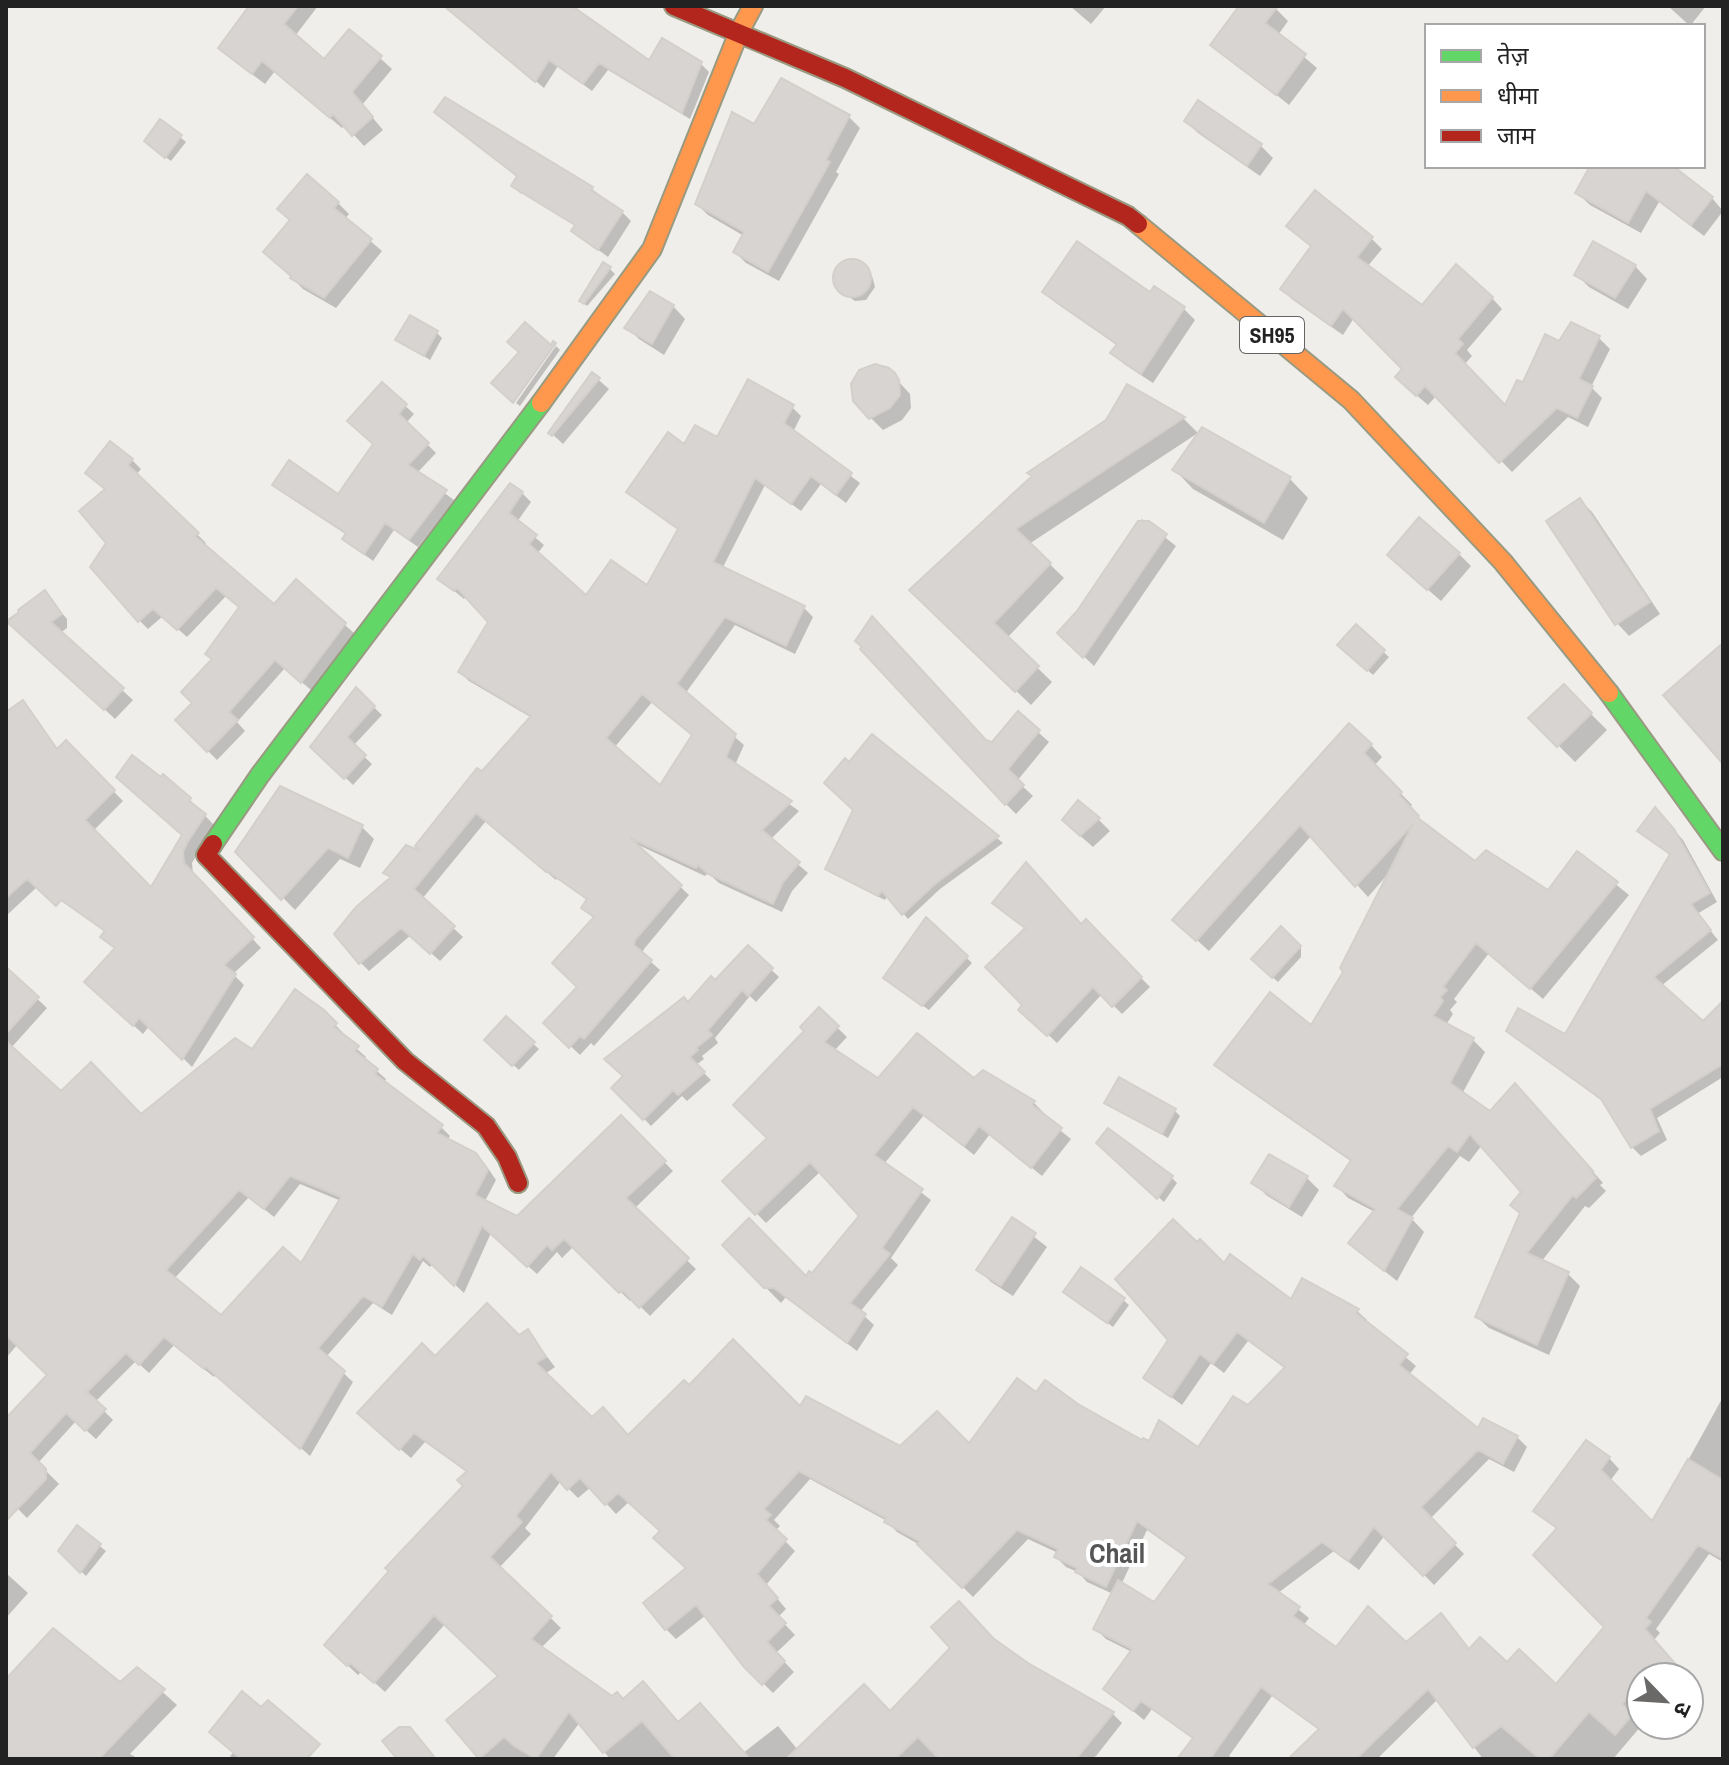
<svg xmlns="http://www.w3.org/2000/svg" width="1729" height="1765" font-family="'Archivo Narrow','Noto Sans Devanagari',sans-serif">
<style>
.shadow{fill:#0003;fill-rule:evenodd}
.building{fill:#d7d4d2;stroke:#d3d0cc;stroke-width:2;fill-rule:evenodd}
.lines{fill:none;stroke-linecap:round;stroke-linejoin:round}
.fast-casing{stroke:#999a82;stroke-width:22}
.slow-casing{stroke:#999a82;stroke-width:22}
.jam-casing{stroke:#999a82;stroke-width:22}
.fast{stroke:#63d668;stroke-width:18}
.slow{stroke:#ff974d;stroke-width:18}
.jam{stroke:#b3261e;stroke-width:18}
.labels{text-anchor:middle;stroke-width:8;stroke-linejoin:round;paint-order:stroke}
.shield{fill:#fff;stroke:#646464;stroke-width:2}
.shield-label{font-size:22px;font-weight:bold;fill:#222}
.quarter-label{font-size:28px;font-weight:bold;fill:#555;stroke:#fff}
</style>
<rect width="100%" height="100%" fill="#f0eeeb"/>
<path class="shadow" d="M252,6H318L295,36L324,62L350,32L380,58L392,69L362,105L383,130L364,146L345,125L342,128L275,71L265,84L232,59L220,48Z
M474,6H560L650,62L701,64L709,72L690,119L608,70L592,91L558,66L544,88L472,28Z
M1070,6H1106L1091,24Z
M1242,6H1271L1276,9L1288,21L1278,35L1317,68L1289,105L1213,44Z
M1668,6H1706L1690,26Z
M445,100L592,189L622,212L631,221L608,257L573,231L585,229L521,190V194L513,186L518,177L446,121Z
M1199,102L1261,146L1273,158L1260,176L1198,133L1186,121Z
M849,117L860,128L836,172L839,174L779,281L746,263L735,252L744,236L708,215L697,204L755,127Z
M180,137L186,142L171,161L152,147Z
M1592,166H1669L1712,198L1723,211L1704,236L1659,202L1641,233L1590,205L1577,193Z
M338,203L349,214L345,219L382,251L336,308L303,289L277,263Z
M1371,238L1382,249L1367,267L1422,307L1492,298L1502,309L1467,350L1472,356L1464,365L1506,408L1560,343L1599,338L1610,349L1591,387L1602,398L1588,427L1568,417L1512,472L1437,395L1428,405L1408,388L1405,369L1354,318L1343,335L1293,300L1282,289Z
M846,262H857L872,276L875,287L866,300L855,301L839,290L835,274Z
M1635,266L1647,279L1628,309L1589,287L1577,275Z
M610,269L615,274L587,306L581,300Z
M1045,292L1150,294L1183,308L1195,320L1153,383L1124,364L1113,353L1118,346L1056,303Z
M673,306L685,319L664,355L639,339L627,327Z
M437,333L442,338L430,360L398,339Z
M556,346L560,350L520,406L516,403Z
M888,370L910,394L911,408L902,420L883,430L871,418Z
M593,375L609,389L563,444L551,433Z
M382,384L414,414L406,423L436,453L417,473L454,500L418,547L394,530L373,561L344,539L347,535L283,493L275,484L339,496L375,444Z
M1128,387L1184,419L1198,433L1029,544L1064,578L1007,638L1052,682L1031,705L926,605L1108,422Z
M792,407L801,416L793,432L860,483L846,503L821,484L801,511L765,485L722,569L804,608L813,617L795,654L735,625L685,694L744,745L735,765L799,811L770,840L808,873L792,891L782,912L719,883L708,873L705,876L634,843L689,895L644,949L642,954L660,970L594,1046L591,1043L580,1055L546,1023L579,987L595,919L583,908L589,901L557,878L556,880L486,821L422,899L463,937L440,961L411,935L369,971L360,962L392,879L386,873L428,857L482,774L532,718L469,681L460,672L491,622L467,596L464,599L440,579L522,493L531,502L517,522L544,545L537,554L587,598L648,588L680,530L628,492L684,447L718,440ZM653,701L694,736L660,788L614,748Z
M132,460L141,469L136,475L206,543L203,546L274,606L345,625L354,633L311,690L285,668L237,722L245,731L217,760L177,720L195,703L240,608L226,596L187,637L163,616L148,629L139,620L109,543L107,490Z
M1175,470L1290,479L1308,498L1283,540L1193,489Z
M1580,500L1592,512L1660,614L1629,636L1617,623Z
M1142,519L1176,546L1094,666L1059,633L1079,612Z
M1459,554L1471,566L1441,601L1402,567Z
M45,593L67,619V628L60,633L133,700L115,719L8,619Z
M1356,627L1389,657L1373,675L1340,645Z
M1564,687L1607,730L1575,762L1531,718Z
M356,690L382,715L353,746L372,764L353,785L313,746Z
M23,702L58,750L66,743L123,801L93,831L152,890L184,835L128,786L189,799L214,825L192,863L193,874L261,948L233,974L244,985L192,1067L150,1025L143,1034L96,991L116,949L106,932L69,906L81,859L37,887L6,916V714Z
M1018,714L1049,742L1017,781L1033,796L1016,814L1006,804L987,742L992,745Z
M872,737L1003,843L940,889L908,919L888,895L885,900L833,874L828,868L855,810L849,765Z
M1371,745L1382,757L1374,766L1412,805L1410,808L1429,829L1475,864L1548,893L1577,853L1629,895L1543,999L1489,953L1454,999L1457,1002L1450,1010L1453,1014L1446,1025L1473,1040L1485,1052L1462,1094L1490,1114L1527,1097L1603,1183L1600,1185L1606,1191L1589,1208L1585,1206L1541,1262L1568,1274L1580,1286L1549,1355L1489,1328L1477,1317L1522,1214L1523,1192L1482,1145L1469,1162L1460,1156L1411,1218L1424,1232L1397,1281L1363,1254L1375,1212L1348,1198L1337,1186L1352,1162L1228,1076L1216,1065L1312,1028L1346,972L1387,875L1368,897L1312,835L1209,951L1187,931Z
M1663,818L1683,840L1717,902L1697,914L1718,940L1661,986L1723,1039V1077L1657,1118L1667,1140L1641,1156L1632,1147L1605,1103L1508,1030L1566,1037L1672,856L1639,831Z
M1098,819L1110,831L1093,847L1076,832Z
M362,827L374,839L360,868L340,859L295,910L238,852Z
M1004,911L1082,926L1086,922L1150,987L1122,1014L1102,994L1057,1043L1021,1009L1025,1005L1027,929Z
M927,920L972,963L929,1010L891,984Z
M1281,929L1301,948V957L1278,982L1253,959Z
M748,948L779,977L756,1002L750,996L715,1038L718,1043L702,1056L704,1059L696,1065L711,1080L687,1101L682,1096L651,1126L614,1088L688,1005L716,983Z
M14,977L47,1008L11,1048L61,1094L141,1117L323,1012L344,1034L342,1036L366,1057L364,1060L386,1079L384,1083L441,1127L450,1136L447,1140L475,1154L485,1164L496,1180L485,1201L517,1218L621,1118L673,1171L634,1209L696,1269L650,1316L632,1298L630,1301L574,1246L562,1258L557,1252L537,1274L491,1233L464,1293L433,1264L430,1267L423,1261L392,1315L373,1303L326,1357L353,1382L310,1456L216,1374L214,1377L174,1345L149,1373L136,1361L95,1402L113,1420L96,1439L76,1421L38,1463L59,1484L27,1518L6,1497V1421L50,1375L18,1344L6,1358V986ZM300,1184L341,1201L302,1266L221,1318L174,1279L249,1197L274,1217Z
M819,1010L847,1037L834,1051L878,1081H974L1033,1102L1043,1112L1041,1115L1071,1139L1042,1176L990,1134L974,1155L924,1115L884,1164L931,1200L891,1258L898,1265L860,1312L874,1325L857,1351L786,1297L781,1303L724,1245L806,1279L812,1276L861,1216L821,1171L766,1223L725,1181L770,1138L807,1031Z
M506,1019L539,1049L519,1070L487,1040Z
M1107,1102L1174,1110L1180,1116L1168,1138Z
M1098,1143L1172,1178L1177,1183L1164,1202Z
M1270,1157L1307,1178L1319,1190L1302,1217L1266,1195L1254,1182Z
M1013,1220L1047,1247L1013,1296L991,1282L979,1270Z
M1225,1266L1291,1302L1357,1311L1367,1320L1365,1323L1416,1366L1408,1376L1478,1431L1517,1437L1527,1447L1514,1472L1489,1459L1430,1519L1464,1554L1434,1585L1385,1535L1359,1570L1334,1551L1278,1593L1309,1618L1303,1626L1337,1650L1406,1645L1451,1625L1470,1650L1556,1687L1606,1627L1558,1530L1536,1511L1609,1458L1619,1469L1610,1481L1653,1524L1723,1397V1562L1709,1554L1656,1629L1660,1633L1654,1640L1685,1677H1641V1704L1631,1715L1642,1725L1613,1759H1483L1438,1699L1377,1759H1291L1320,1730L1272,1696L1229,1756L1234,1759H1186L1194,1739L1152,1709L1144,1720L1106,1689L1132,1652L1106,1639L1096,1629L1113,1594L1087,1582L1078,1572L1066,1567L1056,1557L1058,1553L1028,1539L973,1597L920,1545L897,1532L887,1521L810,1479L774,1520L780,1526L775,1531L795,1551L766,1585L786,1609L778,1617L795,1635L776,1653L794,1672L773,1693L746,1666L706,1615L676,1639L666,1629L689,1569L662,1531L629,1502L616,1514L591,1487L578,1498L561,1481L525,1528L531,1534L499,1568L561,1628L541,1648L612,1699L743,1753L778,1726L798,1750L890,1714L994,1641L1027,1665L1112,1713L1122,1723L1096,1756L1090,1759H610L580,1722L553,1759H482L448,1721L500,1676L446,1623L385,1692L362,1671L358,1675L325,1644L466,1486L468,1473L425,1442L411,1458L370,1423L436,1358L519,1338L528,1332L555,1367L545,1374L592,1420L628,1437L689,1388L800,1409L900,1449L970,1446L1036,1395L1077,1406L1143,1443L1198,1449L1248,1407L1286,1369L1248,1341L1224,1373L1211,1363L1182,1405L1146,1378ZM1147,1530L1188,1559L1155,1605L1121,1585Z
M1072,1297L1123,1300L1129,1305L1113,1327Z
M77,1528L106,1551L86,1576L60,1551Z
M6,1573L28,1593L6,1618Z
M137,1669L177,1705L130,1754L139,1759H72L6,1711V1682L120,1684Z
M211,1732L305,1759H234L230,1756L233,1753Z"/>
<path class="building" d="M249,6H298L284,24L324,59L349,29L382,56L352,92L373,117L352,136L333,114L330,118L262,61L252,74L218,48Z
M444,6H572L649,60L662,38L702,62L682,113L599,63L583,84L549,60L535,82Z
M1239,6H1278L1265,23L1306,54L1276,95L1210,45Z
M781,78L850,115L826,160L830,162L768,272L733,252L744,232L695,204L732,112L754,124Z
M445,97L593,187L591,190L623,211L598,250L571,231L575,225L511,186L517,176L434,112Z
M1198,100L1262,144L1247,166L1184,121Z
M160,119L182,135L165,158L144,141Z
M1590,166H1673L1713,197L1691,225L1646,191L1628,223L1575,193Z
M307,174L339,202L334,208L372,239L324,298L290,278L291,276L263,252L290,220L277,209Z
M1315,190L1373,237L1357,257L1422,305L1456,264L1493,297L1458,339L1463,344L1455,353L1505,405L1517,380L1523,382L1545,334L1559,341L1571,322L1600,336L1579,379L1593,386L1577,418L1557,408L1499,463L1425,386L1416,396L1395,377L1402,369L1343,309L1331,326L1280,289L1311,246L1286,226Z
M1077,241L1150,292L1154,286L1185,307L1141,374L1110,353L1117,344L1042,292Z
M1593,241L1636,265L1615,298L1574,275Z
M833 278a19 19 0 1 1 38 0a19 19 0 1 1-38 0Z
M603,262L611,267L584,304L579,301Z
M650,291L674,305L652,344L624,328Z
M410,315L438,331L424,356L395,340Z
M525,322L551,345L553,341L556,343L513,403L491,383L519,352L507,342Z
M875,364L889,368L895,373L899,380L900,395L890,408L869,419L853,401L851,384L859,370Z
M592,372L600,378L552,436L548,433Z
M748,379L794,405L784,423L852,473L836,495L811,476L791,504L755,478L713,562L805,606L786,646L725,617L677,684L736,734L726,757L792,801L762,830L800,862L783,882L773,904L708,874L698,865L696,868L630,838L682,885L635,940L634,945L652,960L584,1039L580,1036L569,1048L543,1023L577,987L552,963L594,917L581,908L587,899L547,871L546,872L476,813L414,889L455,926L430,954L401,928L359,964L334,934L356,907L391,877L383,873L406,845L420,851L415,846L477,768L482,771L531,716L458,672L488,622L457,588L454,591L437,579L510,483L523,492L509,513L537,535L529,544L586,595L611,560L647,585L678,529L626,492L668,432L684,444L695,425L717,437ZM642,694L692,735L660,785L606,738Z
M382,382L407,404L399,414L429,443L408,465L447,490L409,540L385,523L364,554L342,539L346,533L272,485L289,460L338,494L373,444L347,421Z
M1127,384L1185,417L1016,529L1051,563L994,623L1039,666L1015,692L909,590L1032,476L1027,473L1106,420Z
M1202,427L1291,477L1264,523L1172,470Z
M110,441L133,459L128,465L199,533L195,536L274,604L296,579L346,623L301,683L275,660L229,712L238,720L207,752L175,720L192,703L181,692L212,659L205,654L239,607L216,588L177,630L153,609L138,622L90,567L106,543L79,511L105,489L85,473Z
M1580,498L1650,602L1615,625L1546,521Z
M1419,517L1460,553L1427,590L1387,555Z
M1138,521H1149L1167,534L1083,658L1057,633L1077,611Z
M45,590L62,614L51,622L124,688L104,710L7,622L19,612L18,610Z
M872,616L986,740L992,742L1018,711L1040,730L1008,769L1024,785L1005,805L860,649L862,647L855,641Z
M1356,624L1385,650L1367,671L1337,645Z
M1723,643V764L1663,695Z
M1564,684L1592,713L1557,747L1528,718Z
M356,687L375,706L347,737L366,755L344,779L310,747Z
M23,700L57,749L66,740L115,790L85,820L151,887L182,835L116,777L132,755L161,777L163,774L191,798L189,801L206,814L187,843L183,852L184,863L254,937L224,965L236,974L182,1060L139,1018L133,1026L84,982L115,948L100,937L105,931L61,900L56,906L27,879L6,898V712Z
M1349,723L1372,744L1364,753L1402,792L1399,795L1419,816L1418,818L1475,861L1486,850L1548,890L1577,851L1618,882L1530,989L1476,943L1443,987L1447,990L1440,997L1443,1001L1433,1016L1474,1038L1450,1083L1490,1111L1515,1083L1593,1171L1591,1172L1596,1178L1576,1198L1573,1195L1527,1253L1569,1272L1537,1345L1475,1317L1520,1213L1510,1205L1521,1192L1470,1134L1457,1152L1448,1146L1397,1209L1413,1218L1384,1271L1348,1243L1375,1209L1334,1186L1351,1160L1214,1065L1270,992L1311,1025L1343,972L1340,968L1413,824L1355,887L1300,825L1196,941L1172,920Z
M872,734L999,836L935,884L902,915L882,891L878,896L825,869L853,810L824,783L845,758L849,762Z
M280,786L363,825L348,858L328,848L281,900L235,852Z
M1078,800L1100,818L1080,836L1062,820Z
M1655,807L1674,829L1710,893L1691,904L1711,930L1654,977L1703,1021L1723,1001V1064L1650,1109L1659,1131L1631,1148L1601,1099L1506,1031L1518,1008L1565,1034L1670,854L1637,831Z
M1026,862L1081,924L1086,919L1142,977L1112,1007L1093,987L1047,1036L1018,1010L1022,1005L985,967L1025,928L992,903Z
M926,917L968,956L922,1006L883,978Z
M1281,926L1301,946L1272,978L1251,959Z
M748,945L773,968L748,996L742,990L708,1030L712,1035L696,1048L698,1050L690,1057L705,1072L678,1095L673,1090L643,1120L611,1088L623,1076L604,1059L684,997L688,1002L711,976L715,980Z
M6,967L39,997L6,1034Z
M295,989L324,1010L337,1023L334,1027L359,1046L355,1051L378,1069L375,1074L443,1125L437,1133L476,1153L488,1170L475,1195L517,1216L621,1115L666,1161L626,1198L689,1258L639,1308L622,1290L619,1293L564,1239L552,1250L547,1245L527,1267L482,1226L454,1286L423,1256L420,1260L413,1254L382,1307L363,1296L318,1348L345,1371L300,1449L206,1367L204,1369L164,1337L139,1365L126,1353L87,1392L106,1409L85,1431L66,1413L30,1453L46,1469V1479L6,1521V1418L47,1375L6,1335V1041L61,1091L91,1062L141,1114L235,1038L252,1049ZM290,1176L341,1197L301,1263L283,1247L221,1315L166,1270L239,1190L264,1209Z
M819,1007L839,1026L824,1042L878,1078L917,1033L974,1078L983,1070L1035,1101L1032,1105L1062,1128L1031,1168L979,1126L964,1146L913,1107L874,1155L923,1189L882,1248L890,1254L850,1303L866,1314L847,1343L774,1288H764L722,1245L749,1218L806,1276L809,1271L812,1273L859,1216L810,1162L755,1215L722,1181L767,1138L733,1105L804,1031L800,1027Z
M506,1016L535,1042L512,1066L484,1040Z
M1119,1077L1176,1109L1162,1134L1104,1103Z
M1108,1128L1173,1176L1157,1199L1096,1143Z
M1269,1154L1308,1176L1289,1207L1251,1183Z
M1012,1217L1036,1233L1001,1286L976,1270Z
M1173,1219L1197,1242L1200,1239L1224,1263L1230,1254L1291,1299L1302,1278L1359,1309L1356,1313L1408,1354L1399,1365L1478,1428L1483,1418L1518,1436L1503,1464L1478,1450L1421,1507L1456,1543L1423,1576L1374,1527L1348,1561L1322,1542L1268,1584L1300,1607L1293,1616L1336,1647L1368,1606L1406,1642L1441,1613L1469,1649L1480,1637L1507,1662L1519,1649L1556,1684L1604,1627L1533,1555L1557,1528L1533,1511L1586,1440L1610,1457L1601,1470L1652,1521L1688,1459L1723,1480V1559L1698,1545L1646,1618L1651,1622L1645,1629L1678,1667L1652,1669L1645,1677H1641V1682L1622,1704L1633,1714L1615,1735L1589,1712L1549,1759H1540L1501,1726L1473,1748L1428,1689L1356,1759H1288L1319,1729L1261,1687L1210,1759H1177L1193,1738L1141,1701L1133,1711L1103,1689L1132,1649L1093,1629L1118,1580L1154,1602L1187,1557L1137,1521L1106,1587L1075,1572L1077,1568L1054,1557L1058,1549L1017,1530L962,1588L917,1544L919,1541L884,1522L886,1518L799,1471L764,1509L771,1515L766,1520L787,1539L757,1574L778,1598L769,1606L786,1623L767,1642L785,1661L762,1685L744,1667L696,1605L665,1630L643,1603L686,1568L653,1538L660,1531L618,1493L605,1505L580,1478L567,1490L551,1472L516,1516L522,1522L490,1557L552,1616L531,1639L612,1696L617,1692L623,1699L643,1681L678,1722L700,1703L750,1759H675L642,1721L603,1753L569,1712L536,1759L514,1746L504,1737L479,1759L446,1720L498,1676L434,1615L374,1683L350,1663L347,1666L324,1645L389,1571L385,1568L463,1486L457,1480L467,1471L414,1433L399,1450L357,1413L422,1343L435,1356L487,1303L519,1335L528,1329L546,1357L536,1363L592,1417L603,1407L628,1435L684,1380L689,1385L733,1339L800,1406L806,1396L900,1446L937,1411L969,1443L1017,1378L1036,1392L1045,1380L1078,1404L1142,1440L1143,1438L1149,1441L1159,1420L1198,1447L1233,1396L1248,1405L1285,1367L1237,1332L1213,1364L1200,1354L1171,1397L1143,1378L1168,1340L1115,1279Z
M1081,1267L1125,1298L1107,1323L1063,1292Z
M77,1525L101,1544L80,1573L58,1551Z
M959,1601L993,1638L1028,1663L1114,1712L1076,1759H939L918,1737L895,1759H786L864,1684L890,1711L950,1648L931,1627Z
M53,1628L120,1682L137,1667L165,1689L99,1759H6V1679Z
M242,1691L261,1707L268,1700L320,1744L307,1759H241L209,1732Z
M399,1727H410L436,1759H397L382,1741Z"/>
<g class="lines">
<g class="fast-casing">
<path id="fast" d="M1609,693L1723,851
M213,844L260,775L541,403"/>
</g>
<g class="slow-casing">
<path id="slow" d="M1138,224L1351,400L1503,562L1609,693
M541,403L652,249L739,32L753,6"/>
</g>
<g class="jam-casing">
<path id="jam" d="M674,6L845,78L1128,216L1138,224
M213,844L206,855L405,1061L486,1126L507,1157L518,1183"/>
</g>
<use href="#fast" class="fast"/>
<use href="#slow" class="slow"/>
<use href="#jam" class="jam"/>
</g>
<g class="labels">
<rect class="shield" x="1240" y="317" width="64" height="36" rx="6"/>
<g class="shield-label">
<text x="1272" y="343">SH95</text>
</g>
<g class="quarter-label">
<text x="1117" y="1563">Chail</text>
</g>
</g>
<rect width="1729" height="1765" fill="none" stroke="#222222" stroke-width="16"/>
<rect x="1425" y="24" width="280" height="144" fill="#ffffff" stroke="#a7a7a7" stroke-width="2"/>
<rect x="1441" y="50" width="40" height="12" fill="#63d668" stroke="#a7a7a7" stroke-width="2"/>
<text x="1497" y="64" font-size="24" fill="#222222">तेज़</text>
<rect x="1441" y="90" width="40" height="12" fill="#ff974d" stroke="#a7a7a7" stroke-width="2"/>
<text x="1497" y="104" font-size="24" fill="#222222">धीमा</text>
<rect x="1441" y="130" width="40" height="12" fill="#b3261e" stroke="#a7a7a7" stroke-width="2"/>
<text x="1497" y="144" font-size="24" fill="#222222">जाम</text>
<g transform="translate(1665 1701) rotate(115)"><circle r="38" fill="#ffffff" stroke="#a7a7a7" stroke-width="2"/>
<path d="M0-6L14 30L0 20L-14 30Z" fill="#6a6968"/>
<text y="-12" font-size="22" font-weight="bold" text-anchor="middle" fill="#222222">उ</text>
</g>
</svg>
